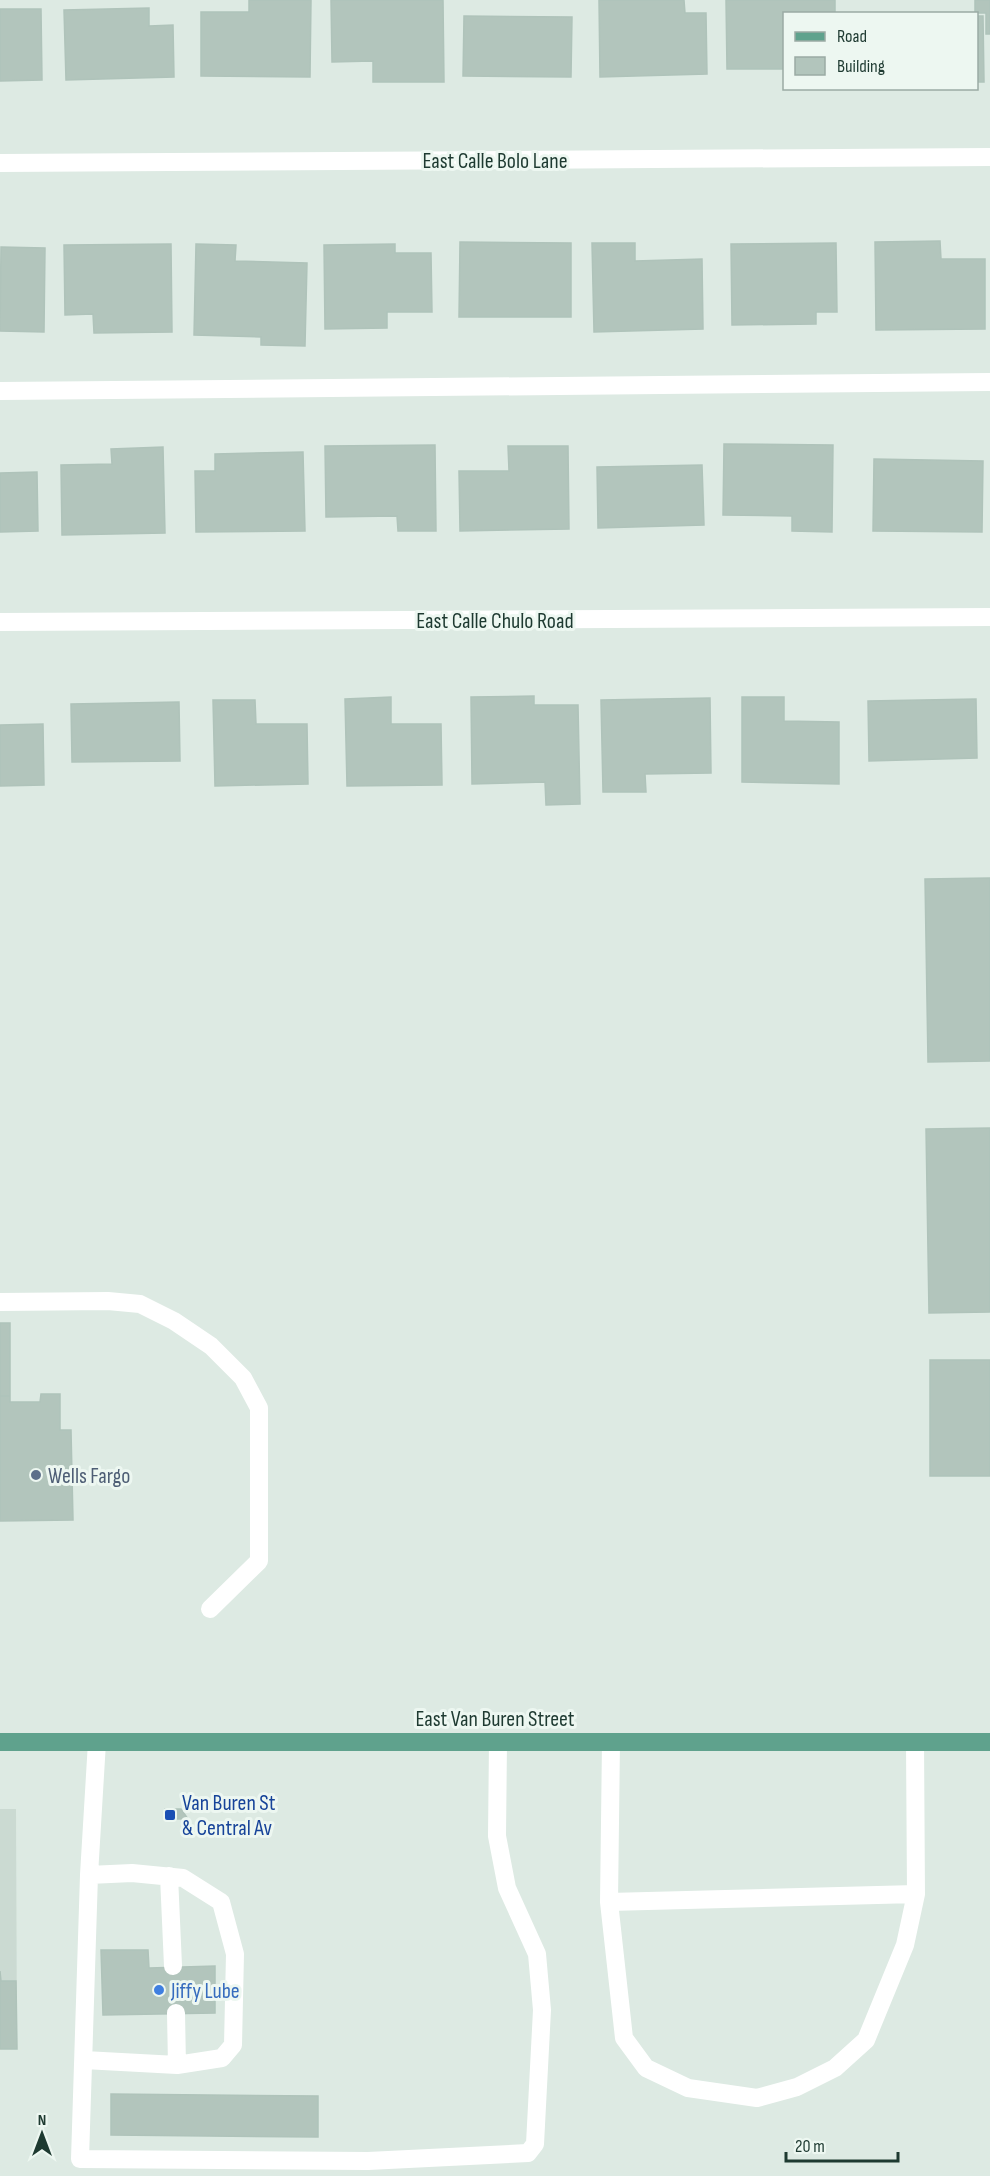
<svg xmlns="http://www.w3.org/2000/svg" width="990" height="2176" font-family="'Sofia Sans Condensed',sans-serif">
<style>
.built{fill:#cbdad2}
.building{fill:#b2c5bc;stroke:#afc3ba;stroke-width:1.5}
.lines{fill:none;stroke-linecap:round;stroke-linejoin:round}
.lane{stroke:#fff;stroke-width:18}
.street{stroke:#fff;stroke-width:18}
.primary{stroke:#5fa28d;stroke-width:18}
.service-dot{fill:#5c6f8a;stroke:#edf7f1;stroke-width:2}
.transit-dot{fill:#1a4fb4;stroke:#edf7f1;stroke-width:2}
.shop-dot{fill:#3f7fe0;stroke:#edf7f1;stroke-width:2}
.labels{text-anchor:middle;stroke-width:6;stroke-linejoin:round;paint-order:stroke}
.street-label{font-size:22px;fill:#1e3a31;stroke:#edf7f1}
.service-label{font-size:22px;fill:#4e5e75;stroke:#edf7f1;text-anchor:start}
.transit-label{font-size:22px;fill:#164399;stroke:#edf7f1;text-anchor:start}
.shop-label{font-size:22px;fill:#366cbe;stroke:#edf7f1;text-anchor:start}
</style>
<rect width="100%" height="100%" fill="#ddeae3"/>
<path class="built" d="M0,1809H16L17,2049H0Z"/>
<path class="building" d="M249,0H311L310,77L201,76V12H249Z
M331,0H443L444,82H373V61L332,62Z
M599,0H684L685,13H706L707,74L600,77Z
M726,0H835V14H784V69H727Z
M975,0H990V34H986V13H975Z
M149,8V26L173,25L174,77L66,80L64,10Z
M0,9H41L42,80L0,81Z
M464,16L572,17L571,77L463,76Z
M976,16H983L984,82H976Z
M940,241L941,259H985V329L876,330L875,242Z
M460,242L571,243V317H459Z
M592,243H635V261L702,259L703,329L594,332Z
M836,243L837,312H816V324L732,325L731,244Z
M171,244L172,332L94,333L93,314L65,315L64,245Z
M196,244L236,245L235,261L307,263L305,346L261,345V337L194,335Z
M395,244V253H431L432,312H387V328L325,329L324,245Z
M1,247L45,248L44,332L0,331Z
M724,444L833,445L832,532L792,531V516L723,515Z
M435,445L436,531H398L397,516L326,517L325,446Z
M508,446H568L569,529L460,531L459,471H509Z
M163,447L165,533L62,535L61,465L112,464L111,449Z
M303,452L305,531L196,532L195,471H215V454Z
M874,459L983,461L982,532L873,531Z
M702,465L704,525L598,528L597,467Z
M37,472L38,531L0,532V473Z
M534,696V705H578L580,804L546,805L545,782L472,784L471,697Z
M391,697V724H441L442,785L347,786L345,699Z
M742,697H784V721L839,722V784L742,782Z
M710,698L711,773L645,774L646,792H603L601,700Z
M976,699L977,758L869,761L868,701Z
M213,700H255L256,724H307L308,784L215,786Z
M179,702L180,761L72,762L71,704Z
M43,724L44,785L0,786V725Z
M990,878V1061L928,1062L925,879Z
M990,1128V1312L929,1313L926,1129Z
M0,1323H10V1396H0Z
M930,1360H990V1476H930Z
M41,1394H60V1430H71L73,1520L0,1521V1396H10V1402H40Z
M165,1809H181L188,1819H165Z
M101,1950H148L149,1968L215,1966V2013L103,2015Z
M0,1971L1,1981H16L17,2049H0Z
M111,2094L318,2096V2137L111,2135Z"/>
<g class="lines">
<path class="lane" d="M0,391L990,382
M0,1302L108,1301L140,1304L174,1321L211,1346L243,1378L259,1408V1561L210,1609
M97,1742L89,1875L80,2159L368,2161L528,2153L535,2144L542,2010L537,1954L507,1888L497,1836L498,1742
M611,1742L609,1902L916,1894L915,1742
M169,1876L173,1966
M609,1902L624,2038L646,2068L688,2088L757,2098L797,2087L835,2068L866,2040L905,1945L916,1894
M176,2013L177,2065
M84,2060L177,2065L222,2058L233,2045L235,1954L221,1902L183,1878L132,1873L89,1875"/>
<path class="street" d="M0,163L990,157
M0,622L990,617"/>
<path class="primary" d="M0,1742H990"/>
</g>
<circle class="service-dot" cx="36" cy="1475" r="6"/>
<rect class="transit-dot" x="164" y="1809" width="12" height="12" rx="3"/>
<circle class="shop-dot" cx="159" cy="1990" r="6"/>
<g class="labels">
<g class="street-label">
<text x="495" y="168">East Calle Bolo Lane</text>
<text x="495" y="628">East Calle Chulo Road</text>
<text x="495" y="1726">East Van Buren Street</text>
</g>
<g class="service-label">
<text x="48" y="1483">Wells Fargo</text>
</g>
<g class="transit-label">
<text x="182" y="1810">Van Buren St<tspan x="182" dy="25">&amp; Central Av</tspan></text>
</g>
<g class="shop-label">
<text x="171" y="1998">Jiffy Lube</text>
</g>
</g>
<rect x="783" y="12" width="195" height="78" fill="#edf7f1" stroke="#9aaba4" stroke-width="1.5"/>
<rect x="795" y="32" width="30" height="9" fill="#5fa28d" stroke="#9aaba4" stroke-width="1.5"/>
<text x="837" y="42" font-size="18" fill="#1e3a31">Road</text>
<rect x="795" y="57" width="30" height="18" fill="#b2c5bc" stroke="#9aaba4" stroke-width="1.5"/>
<text x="837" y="72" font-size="18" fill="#1e3a31">Building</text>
<g transform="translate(42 2134)" stroke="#edf7f1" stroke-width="4.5" paint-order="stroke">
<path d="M0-4.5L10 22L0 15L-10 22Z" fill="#1e3a31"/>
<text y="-9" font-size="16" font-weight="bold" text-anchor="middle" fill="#1e3a31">N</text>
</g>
<path d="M786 2152v9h112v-9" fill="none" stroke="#1e3a31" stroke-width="3"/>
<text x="795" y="2152" font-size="18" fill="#1e3a31" stroke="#edf7f1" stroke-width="4.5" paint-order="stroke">20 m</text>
</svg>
